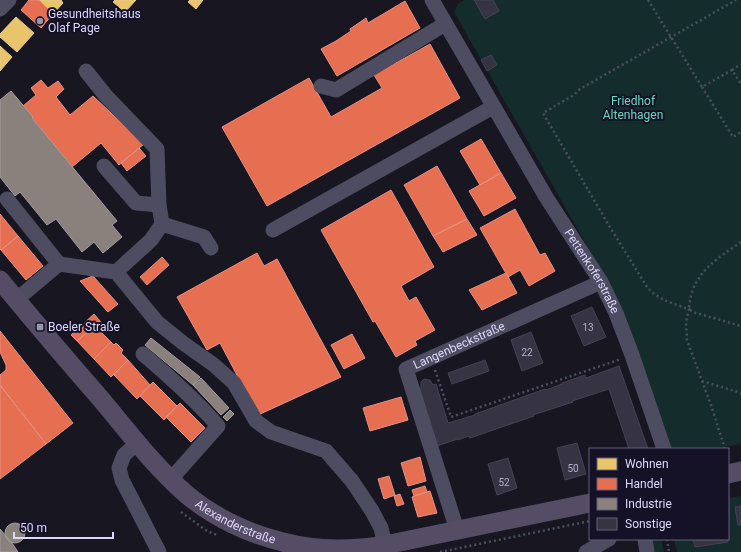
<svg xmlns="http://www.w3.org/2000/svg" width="741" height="552" font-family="Roboto,sans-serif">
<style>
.green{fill:#152c2d}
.homes{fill:#e9c46a;stroke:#e5ca96}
.shops{fill:#e76f51;stroke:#e48f84}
.industry{fill:#8a817c;stroke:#a39ba2}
.building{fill:#363443;stroke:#454254}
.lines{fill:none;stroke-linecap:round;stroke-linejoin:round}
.path{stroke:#48525e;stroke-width:2.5;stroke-dasharray:2 3;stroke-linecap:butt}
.minor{stroke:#4d4c61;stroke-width:15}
.major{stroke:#554d65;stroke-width:19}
.poi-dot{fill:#9895af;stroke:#151126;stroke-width:1.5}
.labels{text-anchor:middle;stroke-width:4;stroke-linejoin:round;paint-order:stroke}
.number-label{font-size:10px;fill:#b3b0ce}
.poi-label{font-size:12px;fill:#ddd9fc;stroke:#151126;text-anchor:start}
.park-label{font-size:12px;fill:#6ad7bc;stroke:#151126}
.street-label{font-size:12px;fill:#ddd9fc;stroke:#151126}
</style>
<rect width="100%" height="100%" fill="#181621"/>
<path class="green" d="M464,0H741V444L716,449H671L598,265L454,12L458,4Z
M741,496V552H677L674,539H728V498Z
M650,539H661L664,552H654Z"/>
<path class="homes" d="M39,0H61L63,3L53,14Z
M115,0H136L125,12L113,2Z
M190,0H203L196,9L188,2Z
M16,17L34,33L17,52L0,37V34Z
M0,46L12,57L0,71Z"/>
<path class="shops" d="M29,0H39L53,14L41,28L21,10Z
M405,1L420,28L337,76L321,49L336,41L351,31L350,29L366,18L368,23Z
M430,44L460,98L267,206L222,127L309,78L331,117L382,88L374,75Z
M41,80L48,88L58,81L64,89L56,97L70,115L93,96L144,144L119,165L101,143L72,167L32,118L33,117L23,106L36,95L31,88Z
M481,139L501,173L480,185L460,151Z
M139,148L146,156L127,171L121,163Z
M437,166L467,219L433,236L404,185Z
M501,173L516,198L484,216L469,191Z
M391,190L434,267L401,286L409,301L416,297L435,330L415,341L417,345L396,357L375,321L373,322L321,230Z
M515,209L540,255L545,253L555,271L529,286L520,270L508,277L480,228Z
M0,214L18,236L1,250L0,249Z
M467,219L477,235L443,252L433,236Z
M18,236L43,266L26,280L1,250Z
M257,253L264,266L277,259L341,377L258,415L220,343L207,350L177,297Z
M162,257L169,265L147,285L140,277Z
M506,273L517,293L482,310L469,290Z
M93,276L118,304L108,312L80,281Z
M94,314L100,321L77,341L71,335Z
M100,321L104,328L101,332L111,342L94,359L77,341Z
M0,331L73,423L46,444L0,385V375L6,370V365L0,352Z
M352,334L365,358L344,369L331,345Z
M111,342L114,345L116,343L123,350L121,353L128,360L111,377L94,359Z
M128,360L150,385L137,399L114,375Z
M153,382L177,406L164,420L140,396Z
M0,385L46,444L0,479Z
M401,397L408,420L370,431L363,408Z
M180,403L205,428L191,442L166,417Z
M420,457L426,481L408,486L401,463Z
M389,476L395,495L384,499L378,479Z
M425,486L427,492L414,496L412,490Z
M430,491L437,513L418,517L412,497Z
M400,494L404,504L397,506L394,496Z"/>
<path class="industry" d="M11,91L33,117L32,118L117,221L112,225L122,237L103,253L94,242L82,252L56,219L47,225L20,192L15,196L0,177V100Z
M151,338L200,377L193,385L145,345Z
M201,378L229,408L221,415L193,385Z
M230,410L234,414L227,421L223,417Z
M5 533a10 10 0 1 1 20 0a10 10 0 1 1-20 0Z
M0,529L12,543L18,552H0Z"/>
<path class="building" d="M474,0H493L499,11L485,19Z
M491,55L497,65L487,71L481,60Z
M592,307L606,337L584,346L571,316Z
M531,332L543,363L522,371L511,340Z
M485,360L489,371L452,384L448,373Z
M619,366L648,449H629L609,389L575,400L572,401L573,402L533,415L534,416L470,438L469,436L458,440V439L437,446L419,390L421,389V382L424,379L430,380L433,385L436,384L448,423L475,415V414L545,389L546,390L562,384V383L585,375L586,378Z
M577,443L586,474L565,480L557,448Z
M508,458L517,488L497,495L488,464Z
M741,506V525H738L735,507Z
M693,539H727L728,542L695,547Z"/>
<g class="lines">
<path class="path" d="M648,0L702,87L732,70L741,84
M732,70L741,64
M702,87L733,137L741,132
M741,242C715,260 691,274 689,309L693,312L741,326
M435,370L451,417L621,359
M702,381L741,393
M725,449L711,405L687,340L686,322L689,309C674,304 658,300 647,287L611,229L543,113L574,95L580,89L736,0
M181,512L207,531L217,535
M667,539L669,552
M440,552L590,521"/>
<g class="minor">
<path id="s1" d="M432,0L546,197L601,282L616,313L632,355L664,449"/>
<path d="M0,9L9,0"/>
<path d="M86,71L106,96L157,149L159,205L162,224L151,240L116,272"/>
<path d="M321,86L336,90L445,24"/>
<path d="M104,166L136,203L159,205"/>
<path d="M7,199L59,264"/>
<path d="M162,224L204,237L211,248"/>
<path d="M273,230L493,107"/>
<path d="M16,300L59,264L116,272L157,322L183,343L214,365L234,383L256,421L271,432L326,451L352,481L372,511L381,528L385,545"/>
<path d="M143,354C170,377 195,399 218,426L171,479"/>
<path d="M138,442L124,455L119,468L122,480L159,552"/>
<path id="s2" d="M457,530L406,369L601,282"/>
<path d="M645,539L647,552"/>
<path d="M586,552L609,539"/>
</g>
<g class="major">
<path id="s3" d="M0,280C33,320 66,359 100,398C127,430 154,466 186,494C213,517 249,534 283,542C308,549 335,550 361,548C369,548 377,546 385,545L590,503"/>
<path d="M728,474L741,471"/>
</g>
</g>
<g class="poi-dot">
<circle cx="40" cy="21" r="4"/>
<rect x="36" y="323" width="8" height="8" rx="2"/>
</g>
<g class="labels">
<g class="number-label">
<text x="588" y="331">13</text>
<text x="527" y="356">22</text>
<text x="573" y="472">50</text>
<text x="504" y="486">52</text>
</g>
<g class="poi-label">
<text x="48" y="18">Gesundheitshaus<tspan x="48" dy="14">Olaf Page</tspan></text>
<text x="48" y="331">Boeler Straße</text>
</g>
<g class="park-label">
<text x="633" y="105">Friedhof<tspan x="633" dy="14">Altenhagen</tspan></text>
</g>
<g class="street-label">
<text dy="4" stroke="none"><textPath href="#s1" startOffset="315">Pettenkoferstraße</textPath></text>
<text dy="4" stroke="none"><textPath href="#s2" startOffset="227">Langenbeckstraße</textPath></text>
<text dy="4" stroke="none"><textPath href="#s3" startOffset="341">Alexanderstraße</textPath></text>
</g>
</g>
<rect x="589" y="448" width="140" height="92" fill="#151126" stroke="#65617c"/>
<rect x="597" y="458" width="20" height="12" fill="#e9c46a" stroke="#65617c"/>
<text x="625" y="468" font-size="12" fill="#ddd9fc">Wohnen</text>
<rect x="597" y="478" width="20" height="12" fill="#e76f51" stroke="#65617c"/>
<text x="625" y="488" font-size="12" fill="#ddd9fc">Handel</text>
<rect x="597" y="498" width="20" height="12" fill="#8a817c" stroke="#65617c"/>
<text x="625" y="508" font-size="12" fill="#ddd9fc">Industrie</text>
<rect x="597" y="518" width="20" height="12" fill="#363443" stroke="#65617c"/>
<text x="625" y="528" font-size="12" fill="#ddd9fc">Sonstige</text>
<path d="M14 532v6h99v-6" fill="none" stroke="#ddd9fc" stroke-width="2"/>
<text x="20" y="532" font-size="12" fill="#ddd9fc" stroke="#151126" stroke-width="3" paint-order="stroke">50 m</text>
</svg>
